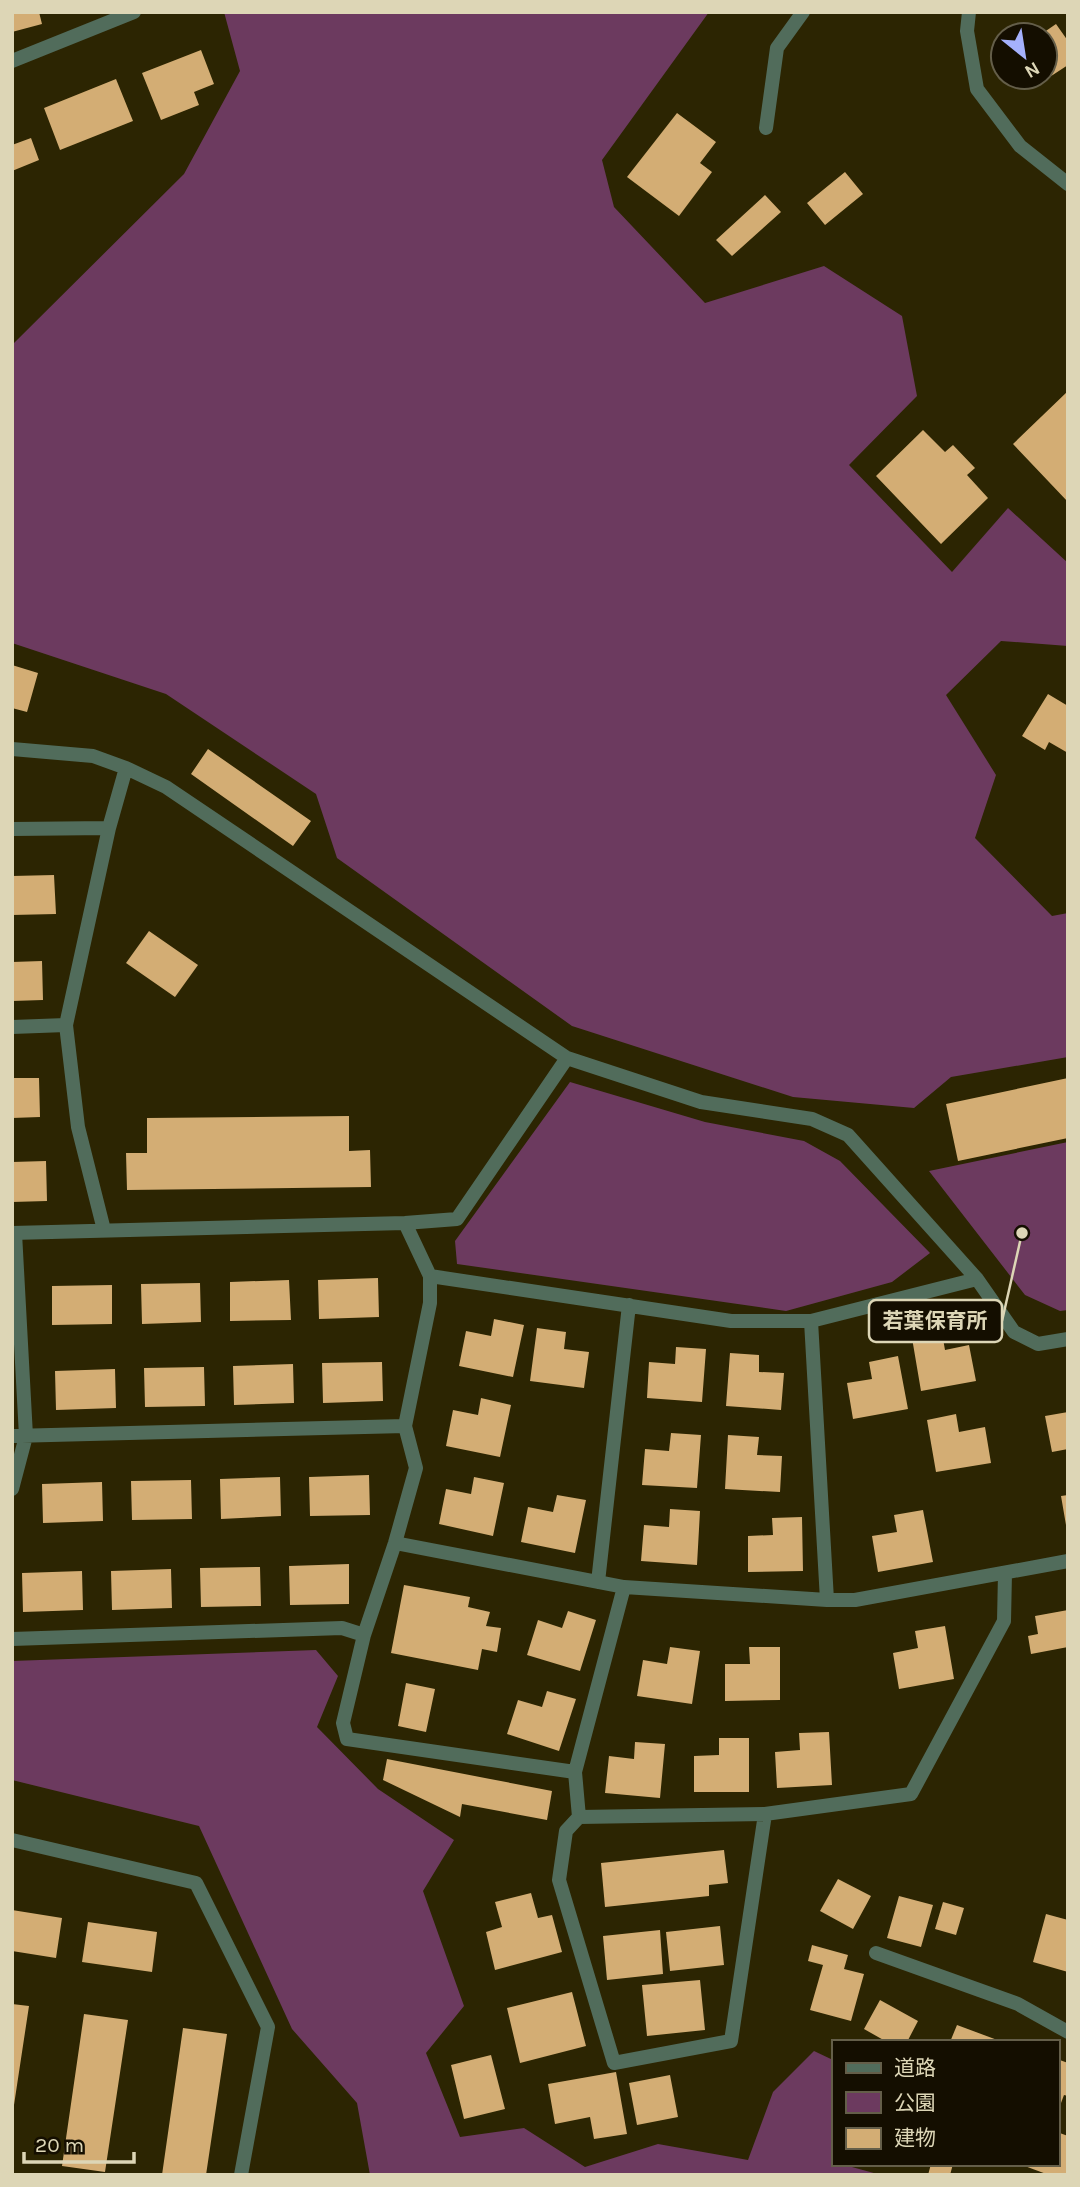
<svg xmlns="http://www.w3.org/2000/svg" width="1080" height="2187" font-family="Karla,'Noto Sans JP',sans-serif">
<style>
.green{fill:#6c3a5f}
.building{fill:#d3ad74}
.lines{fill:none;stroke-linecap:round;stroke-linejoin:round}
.service{stroke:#516c5b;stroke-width:14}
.minor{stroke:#516c5b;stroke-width:14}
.leader{fill:none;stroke:#ddd6b6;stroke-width:2.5}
.callout-dot{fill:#ddd6b6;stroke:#140e00;stroke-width:2.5}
.callout{fill:#140e00;stroke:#ddd6b6;stroke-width:2.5}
.callout-label{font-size:21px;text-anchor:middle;font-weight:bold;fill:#ddd6b6}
</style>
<rect width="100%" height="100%" fill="#2c2502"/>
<path class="green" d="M224,12H709L602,160L614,207L705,303L824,266L902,316L917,396L849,465L952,572L1008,508L1068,563V646L1001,641L946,695L996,775L975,838L1052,916L1068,913V1057L951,1077L914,1108L793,1097L572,1026L337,858L316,794L166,694L12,643V345L184,174L240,71Z
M570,1082L705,1122L804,1141L840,1161L930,1253L892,1282L786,1311L457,1264L455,1241Z
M1068,1142V1310L1060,1311L1025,1295L929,1171Z
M316,1650L338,1676L317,1727L378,1789L454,1840L423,1891L464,2006L426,2053L460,2137L524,2128L585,2167L658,2144L748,2160L773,2092L814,2051L833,2060V2154L831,2162L833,2164H841L881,2175H370L357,2103L292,2029L199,1826L12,1780V1661Z"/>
<path class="building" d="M12,12H39L42,24L12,32Z
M1056,24L1068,41V65L1042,82L1039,77H1045V35H1040Z
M201,50L214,84L194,92L199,105L161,120L142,73Z
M116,79L133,121L60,150L44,108Z
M677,113L716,142L700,163L712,172L679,216L627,177Z
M31,138L39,160L12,171V145Z
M845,172L863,194L825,225L807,203Z
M765,195L781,212L732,256L716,240Z
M1068,391V502L1013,444Z
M923,430L945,452L953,445L975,468L967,475L988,498L941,544L876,476Z
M12,665L38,673L27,712L12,708Z
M1048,694L1068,706L1066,715L1068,716V753L1049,742L1045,750L1022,736Z
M208,749L311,821L293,846L191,774Z
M54,875L56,914L12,915V876Z
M149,931L198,965L175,997L126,963Z
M42,961L43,1000L12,1001V962Z
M12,1078H39L40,1117L12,1118Z
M1068,1078V1138L958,1161L946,1104Z
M349,1116V1151L370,1150L371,1187L127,1190L126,1153H147V1118Z
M46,1161L47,1201L12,1202V1162Z
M378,1278L379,1317L319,1319L318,1280Z
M289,1280L291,1320L230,1321V1282Z
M200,1283L201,1322L142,1324L141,1284Z
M112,1285V1324L52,1325V1286Z
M494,1319L524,1325L513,1377L459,1366L466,1331L491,1336Z
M537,1328L566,1332L564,1349L589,1352L584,1388L530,1381Z
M942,1333L945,1350L969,1345L976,1381L921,1391L912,1338Z
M676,1347L706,1349L702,1402L647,1398L649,1362L675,1364Z
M730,1353L759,1355V1372L784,1373L781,1410L726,1406Z
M898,1356L908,1409L853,1419L847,1383L872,1379L869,1362Z
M382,1362L383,1401L323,1403L322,1363Z
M293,1364L294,1403L234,1405L233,1366Z
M204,1367L205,1406L145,1407L144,1368Z
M115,1369L116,1408L56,1410L55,1371Z
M481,1398L511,1405L500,1457L446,1446L453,1410L478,1415Z
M1068,1412V1449L1052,1452L1045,1416Z
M956,1414L959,1432L985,1427L991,1463L936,1472L927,1420Z
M671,1433L701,1435L697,1488L642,1485L645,1449L669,1451Z
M728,1435L759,1437L757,1455L782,1456L780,1492L725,1489Z
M369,1475L370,1515L310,1516L309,1477Z
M280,1477L281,1516L221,1519L220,1479Z
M474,1477L504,1483L493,1536L439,1524L446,1489L471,1494Z
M191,1480L192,1519L132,1520L131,1481Z
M102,1482L103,1521L43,1523L42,1484Z
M557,1495L586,1500L575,1553L521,1542L528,1507L553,1512Z
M1068,1495V1525H1066L1061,1496Z
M670,1509L700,1511L697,1565L641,1561L644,1525L669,1527Z
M923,1510L933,1562L878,1572L872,1536L897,1532L894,1515Z
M802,1517L803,1571L748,1572V1536L773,1535L772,1518Z
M349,1564V1604L290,1605L289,1566Z
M260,1567L261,1606L201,1607L200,1568Z
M171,1569L172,1608L112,1610L111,1571Z
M82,1571L83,1610L23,1612L22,1573Z
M404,1585L470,1597L468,1607L490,1612L486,1626L501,1628L497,1652L482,1649L478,1670L391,1653Z
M1068,1610V1647L1031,1654L1028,1636L1038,1634L1035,1616Z
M568,1611L596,1620L580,1671L527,1655L538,1620L562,1628Z
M945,1626L954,1679L899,1689L893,1653L918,1648L915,1631Z
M670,1647L700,1651L692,1704L637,1696L643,1660L667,1664Z
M749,1647H780V1700L725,1701V1664H750Z
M406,1683L435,1689L426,1732L398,1726Z
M547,1691L576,1699L559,1751L507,1734L518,1700L542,1707Z
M829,1732L832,1785L777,1788L775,1752L800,1750L799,1733Z
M719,1738H749V1792H694V1756L719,1755Z
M635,1742L665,1744L660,1798L605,1793L609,1756L634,1759Z
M387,1759L552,1791L547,1820L462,1804L460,1817L383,1780Z
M724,1850L728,1883L709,1885V1896L605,1907L601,1863Z
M838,1879L871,1896L853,1929L820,1911Z
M531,1893L538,1918L552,1915L562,1952L495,1970L486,1932L502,1927L495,1902Z
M899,1896L933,1905L921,1947L887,1938Z
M943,1902L964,1908L956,1935L935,1929Z
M12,1910L62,1918L56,1958L12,1951Z
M1046,1914L1068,1920V1972L1033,1962Z
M88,1922L157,1932L152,1972L82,1962Z
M720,1926L724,1965L670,1971L666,1932Z
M660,1930L663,1974L607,1980L603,1936Z
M812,1945L848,1955L844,1969L864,1974L851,2021L810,2010L823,1965L808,1961Z
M700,1980L705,2030L647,2036L642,1985Z
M572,1992L586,2046L520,2063L507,2008Z
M880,2000L918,2021L907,2042H887L864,2029Z
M12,2004L29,2006L14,2105H12Z
M84,2014L128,2020L105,2172L62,2166Z
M957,2025L1000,2041V2042H950Z
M183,2028L227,2034L206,2175H162Z
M491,2055L505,2109L464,2119L451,2065Z
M1057,2059L1068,2063V2096L1064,2095L1058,2111Z
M616,2072L627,2134L594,2139L590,2117L555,2124L548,2084Z
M670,2075L678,2117L637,2125L629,2083Z
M1057,2132L1068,2136V2170L1066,2175H1049L1022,2165L1057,2164Z
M931,2164H953L950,2175H928Z"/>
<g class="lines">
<path class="service" d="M766,128L777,48L803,12
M876,1953L1018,2004L1068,2032"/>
<path class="minor" d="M969,12L967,31L977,89L1020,146L1068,184
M12,61L134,12
M12,749L93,756L126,768L166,787L567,1058L701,1102L812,1119L848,1135L977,1279L1014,1332L1038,1344L1068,1339
M12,829L109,828
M12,1027L66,1025
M104,1230L78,1127L66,1025L109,828L126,768
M12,1233L405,1223L457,1219L567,1058
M430,1276L731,1321H811L977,1279
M811,1321L827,1600
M12,1436L405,1426
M12,1489L26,1436L15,1233
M395,1543L624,1587L827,1600H855L1068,1561
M598,1582L629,1305
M364,1635L343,1723L347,1739L575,1772
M12,1639L342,1628L364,1635L395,1543L416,1468L405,1426L430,1303V1276L405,1223
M765,1814L731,2041L614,2063L559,1880L566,1831L579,1817L765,1814L911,1794L1004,1621L1005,1573
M579,1817L575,1772L624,1587
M12,1840L196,1883L268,2027L241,2175"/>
</g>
<path class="leader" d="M1022 1233L1002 1321"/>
<circle class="callout-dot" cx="1022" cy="1233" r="7"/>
<rect class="callout" x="869" y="1300" width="133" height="42" rx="7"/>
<g class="callout-label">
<text x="935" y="1328">若葉保育所</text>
</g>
<rect width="1080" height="2187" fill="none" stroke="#ddd6b6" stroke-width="28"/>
<rect x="832" y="2040" width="228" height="126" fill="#140e00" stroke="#645e49" stroke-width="2"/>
<rect x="846" y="2063" width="35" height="10" fill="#516c5b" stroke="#645e49" stroke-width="2"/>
<text x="894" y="2075" font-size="21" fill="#ddd6b6">道路</text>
<rect x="846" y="2092" width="35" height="21" fill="#6c3a5f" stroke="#645e49" stroke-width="2"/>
<text x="894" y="2110" font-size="21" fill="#ddd6b6">公園</text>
<rect x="846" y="2128" width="35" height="21" fill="#d3ad74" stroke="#645e49" stroke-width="2"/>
<text x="894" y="2145" font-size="21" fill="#ddd6b6">建物</text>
<g transform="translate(1024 56) rotate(150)"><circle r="33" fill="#140e00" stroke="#645e49" stroke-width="2"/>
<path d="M0-5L12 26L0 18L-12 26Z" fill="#a5b1fc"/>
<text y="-10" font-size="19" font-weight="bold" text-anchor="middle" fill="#ddd6b6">N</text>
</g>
<path d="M24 2152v10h110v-10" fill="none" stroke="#ddd6b6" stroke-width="3.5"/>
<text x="35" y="2152" font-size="21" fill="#ddd6b6" stroke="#140e00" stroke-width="5" paint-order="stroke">20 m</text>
</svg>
